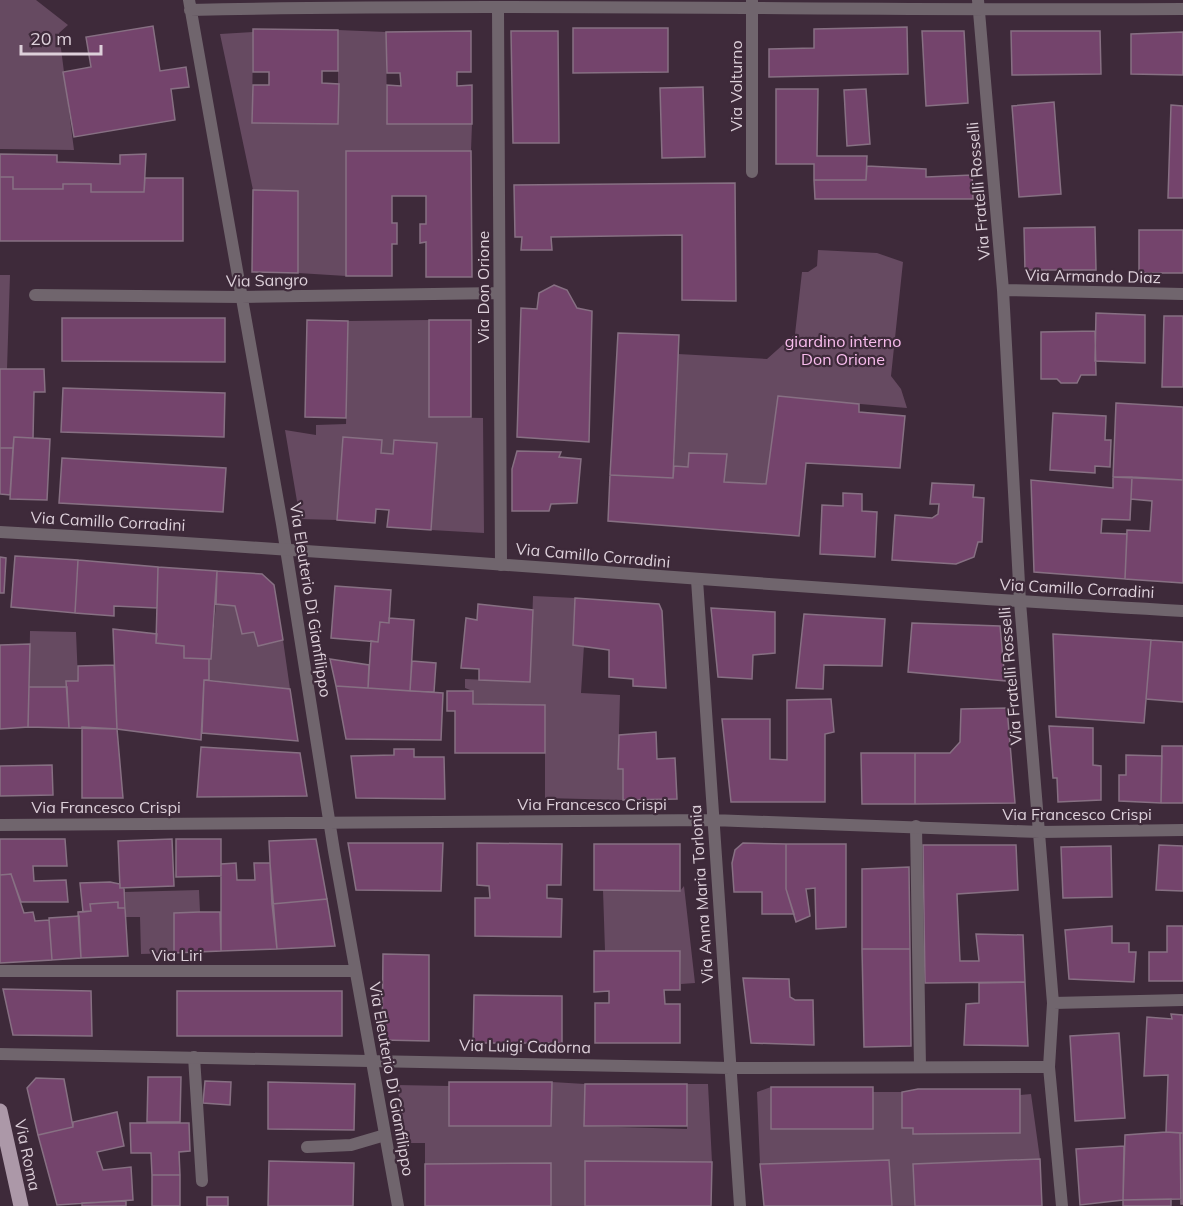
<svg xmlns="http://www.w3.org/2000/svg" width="1183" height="1206" font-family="Mulish,sans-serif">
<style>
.green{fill:#664a61}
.building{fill:#74446c;stroke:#877083;stroke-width:1.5}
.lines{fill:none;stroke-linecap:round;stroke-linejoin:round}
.service{stroke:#70656d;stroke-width:12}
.minor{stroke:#70656d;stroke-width:12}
.tertiary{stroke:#70656d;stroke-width:12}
.primary{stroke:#ac98a8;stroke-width:15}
.labels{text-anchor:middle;stroke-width:4.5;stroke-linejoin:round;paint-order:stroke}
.street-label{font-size:16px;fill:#ddd0da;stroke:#3e2a3a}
.park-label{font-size:16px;fill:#f9bdee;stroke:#3e2a3a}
</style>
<rect width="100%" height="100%" fill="#3e2a3a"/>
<path class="green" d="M0,0H36L68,25L59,33L74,150L0,149Z
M338,30L386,32L387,124H472L471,151L346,152V276L298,273V191L253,190L220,34L253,32L252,123L338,124Z
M818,250L877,253L903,262L891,376L901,389L907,408L779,397L766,484L724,482L726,454L689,453L688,467L674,466L678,354L767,359L795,334L802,272H808L817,266Z
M0,275H10L7,369L0,370Z
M429,320L430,417L483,418L484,533L431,530L437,443L394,440L393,454L381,453L382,440L343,437L337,520L300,519L285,430L316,435V425L346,424L348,321Z
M533,596L575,598L573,644L584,645L581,693L620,695L618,768L623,769V800L545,798V705L473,704V691L465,688V679L530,682Z
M216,604L235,606L242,634L254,632L258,646L283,640L290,689L209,680V659L211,658Z
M30,631L76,632L78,681H66L67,687H29Z
M684,886L695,983L681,984L680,951H605L603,890L680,891Z
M199,890L200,912L174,913V953L141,954L140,917H126L125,892Z
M552,1082L585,1084V1126L687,1129V1084H708L712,1162L586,1161L585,1206H551L550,1163L425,1164V1143H407L397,1085L449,1086V1126H551Z
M771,1087V1129L873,1092H902V1128H913V1134L1020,1133V1095L1031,1094L1040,1159L913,1164L915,1206H892L889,1160L760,1164L757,1092Z"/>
<path class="building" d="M153,26L160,71L186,67L189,87L171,89L175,120L74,137L63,72L91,67L86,37Z
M907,27L908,74L769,77V49L814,48V29Z
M573,28H668V72L573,73Z
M253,29L338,30V71H322V83L339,84L338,124L252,123L253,85H269V72H253Z
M471,31V72H457V86L472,85V124H387V85L401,86L400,73H387L386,32Z
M511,31H558L559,143H513Z
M922,31H964L968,103L926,106Z
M1011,31H1100L1101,74L1012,75Z
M1183,32V75L1131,74V34Z
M703,87L705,157L662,158L660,88Z
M776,89H818L817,156H867L866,180H814V164H776Z
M866,89L870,144L847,146L844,90Z
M1054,102L1061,194L1019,197L1012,106Z
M1171,105L1183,106V198H1168Z
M346,151H471L472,277H426V242L420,243V224H426V196H392V223H397V244H392V276H346Z
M0,154L57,155V162L120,164V155L146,154L144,192H91V184H63V189H13V177H0Z
M867,166L926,169V177L972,175L973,199H815L814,180H866Z
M0,177H13V189H63V184H91V192H144L145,178H183V241H0Z
M735,183L736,301L682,300V235L551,237L552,250H521L522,237H515L514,185Z
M253,190L298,191V273L252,272Z
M1095,227L1096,270H1025L1024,228Z
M1139,230H1183V273H1139Z
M554,285L567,290L577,308L592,311L589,442L517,437L521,308L537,309L539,293Z
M1096,313L1145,315V363L1095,361Z
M1164,316H1183V387H1162Z
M62,318H225V362L62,361Z
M307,320L348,321L346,418L305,417Z
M429,320H471V417H429Z
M1095,331L1096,375H1081L1077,383H1061L1057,379H1041V332Z
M618,333L679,335L673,478L610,475Z
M0,369H44L45,392H34L33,438L14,437L13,448H0Z
M63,388L225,393L224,437L61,432Z
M778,396L859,404V412L905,416L900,468L806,463L799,536L608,521L610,475L673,478L674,466L688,467L689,453L727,454L724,482L766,484Z
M1116,403L1183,407V480L1113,477Z
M1053,413L1106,416L1105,440H1111L1110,467L1095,466V473L1050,470Z
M14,437L50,439L47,500L10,499Z
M343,437L382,440L381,453L393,454L394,440L437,443L431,530L387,527L389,510L376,509L375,523L337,520Z
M0,448H13L10,495L0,494Z
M517,451L561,452L559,457L581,459L577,503L551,504L549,511H512V469Z
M62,458L226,468L223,512L59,503Z
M1113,477H1132L1130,520L1102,519L1101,533L1127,534L1125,579L1034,572L1031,480L1113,488Z
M1132,477L1183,480V583L1125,579L1127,530L1150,531L1152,501L1131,499Z
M932,483L974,485L973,497L984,498L982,542H978L974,557L956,564L892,560L895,515L932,518L938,514L939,504H930Z
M843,493L862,494V511L877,512L875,557L820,554L822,505L843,506Z
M15,556L78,560L75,613L11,607Z
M0,557L6,558L4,593H0Z
M78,560L158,567L157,608L114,606V616L75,613Z
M158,567L217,571L211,659L184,658V646L156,643Z
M217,571L262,574L274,585L283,640L258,646L254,632L242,634L235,606L216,604Z
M335,586L391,590L389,623L380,622L378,642L331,638Z
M575,598L659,604L662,611L666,688L633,686V679L609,677V650L573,645Z
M478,604L533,610L530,682L479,680V669L461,668L466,618L477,620Z
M711,608L775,612V653L753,655L752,679L718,677Z
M804,614L885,619L882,666L824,665L823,689L796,688Z
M389,618L414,620L410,691L368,688L371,641L378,642L380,622L389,623Z
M912,623L1000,626L1005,681L908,672Z
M113,629L157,634L156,643L184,646V658L209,659V680H204L201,740L117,729Z
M1053,634L1151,640L1144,723L1056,717Z
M1151,640L1183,642V702L1146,699Z
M30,644L28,727L0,729V645Z
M330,659L369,665L368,688L336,686Z
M412,661L436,663L434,692L410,691Z
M114,665L117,729L69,728L66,681H78V666Z
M204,680L290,689L298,741L202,733Z
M336,686L443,693L441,740L346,739Z
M29,687H67L69,728L28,727Z
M447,691H473V704L545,705V753H455V711H447Z
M831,699L834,732L825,734V802H731L722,719H770V759L787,760V700Z
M1007,708L1015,803L915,804V753H950L960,742L961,709Z
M1049,726L1093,728V765L1101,766V800L1058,802L1057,778H1053Z
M82,727L117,729L123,798H82Z
M656,732L657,759L675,758L677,799L623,800V769H618L619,735Z
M1162,746H1183V803H1161Z
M201,747L300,753L307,796L197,797Z
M394,749H414V757H444L445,799L356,798L351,756L394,755Z
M861,753H915V804H862Z
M1126,755L1162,756L1161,803L1119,801V775H1126Z
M52,765L53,795L0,796V766Z
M0,839H65L67,866H33L34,881L66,880L68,902H21L11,874L0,875Z
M172,839L174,886L120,888L118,841Z
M176,839H221V876L176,877Z
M316,839L327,899L272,904L269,841Z
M348,843H443L441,891L356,890Z
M477,843L562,844L561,885H547V898L562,899L561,937L475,936V898H490L489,886L477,885Z
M743,843L786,844V889L794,914H762V892H734L732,863L735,850Z
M594,844H680V891L594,890Z
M786,844H846V927L816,929L815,888L806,889L810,916L796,922L786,889Z
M923,845H1016L1018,890L957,894L960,961H979L976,934L1023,935L1025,982L925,983Z
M1159,845L1183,846V891L1156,890Z
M1111,846L1112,897L1063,898L1061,847Z
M236,863L237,880H255L254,863H270L277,949L221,951V864Z
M909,867L910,949H862V869Z
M11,874L24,913L33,912L35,921L49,920L52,960L0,963V875Z
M110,882L120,884V888H124L125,908H118V902L90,904L91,911L83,912L80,883Z
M327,899L335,946L277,949L272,904Z
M118,902V908H125L128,956L81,958L78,912L91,911L90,904Z
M200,912H220L221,951L174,953V913Z
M79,916L81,958L52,960L49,918Z
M1112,926V943H1129V952H1136L1134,982L1069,979L1065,930Z
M1167,926H1183V981H1149V952H1167Z
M862,949H910L911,1046L864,1047Z
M594,951H680V990H664L665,1004H680V1043H595V1003H609V991L594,992Z
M383,954L429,955V1041L382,1040Z
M743,978L789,979L790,997L795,1000H813L814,1045L751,1043Z
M1025,982L1028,1046L964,1045L966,1004L979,1003V983Z
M3,989L91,991L92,1036L13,1035Z
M177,991H342V1036H177Z
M474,995L562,996V1043H473Z
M1171,1014L1183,1015V1133L1166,1132L1168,1075L1144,1076L1147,1017L1172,1019Z
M1119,1033L1125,1118L1075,1121L1070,1036Z
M148,1077H181L180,1122H147Z
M36,1078L64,1079L73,1127L38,1135L27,1088Z
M205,1081L231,1082L230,1105L203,1103Z
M268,1082L355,1084L354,1130L268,1129Z
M449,1082H552L551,1126H449Z
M585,1084H687V1126H584Z
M771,1087H873V1129H771Z
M918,1089H1020V1133L913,1134V1128H902V1092Z
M117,1112L124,1146L97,1152L103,1170L131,1167L133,1200L57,1205L38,1135L73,1127V1122Z
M130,1123H189L190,1151L179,1152L180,1175H152L151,1153H131Z
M1166,1132L1180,1133L1181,1199L1123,1200L1125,1135Z
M1180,1133H1183V1204H1181Z
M1124,1146L1123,1200L1080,1205L1076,1149Z
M1040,1159L1042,1206H915L913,1164Z
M889,1160L892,1206H764L760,1164Z
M269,1161L354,1163L353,1206H268Z
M585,1161L712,1162L711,1206H585Z
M551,1163V1206H425V1164Z
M152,1175H180V1206H152Z
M207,1197H228V1206H207Z
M1171,1199V1206H1123V1200Z
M126,1201V1206H82V1203Z"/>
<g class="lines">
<path class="service" d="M916,826L920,1067
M194,1057L202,1181
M307,1147L351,1145L385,1135"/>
<path class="minor" d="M189,0L282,524L334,851L398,1206
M978,0L1003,290L1020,602L1053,1003L1049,1067L1062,1206
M752,1V172
M498,9L501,565
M190,10C521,3 852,11 1183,9
M1003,290L1183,294
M35,295L241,297L499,293
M697,580L740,1206
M0,825L712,820L1040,832L1183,830
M0,971H355
M1053,1003L1183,1000
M0,1054L730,1068L1049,1067"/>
<path class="tertiary" d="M0,532C395,553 788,589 1183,611"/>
<path class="primary" d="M0,1111L21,1206"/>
</g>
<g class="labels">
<g class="street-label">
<text transform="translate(736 86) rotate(-90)" y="6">Via Volturno</text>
<text transform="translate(978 191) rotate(-95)" y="6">Via Fratelli Rosselli</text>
<text transform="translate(1093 276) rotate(1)" y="6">Via Armando Diaz</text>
<text transform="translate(267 280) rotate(-1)" y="6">Via Sangro</text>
<text transform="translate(483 287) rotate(-90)" y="6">Via Don Orione</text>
<text transform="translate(108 521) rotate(3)" y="6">Via Camillo Corradini</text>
<text transform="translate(593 555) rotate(5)" y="6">Via Camillo Corradini</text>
<text transform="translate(1077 588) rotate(3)" y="6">Via Camillo Corradini</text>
<text transform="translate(311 600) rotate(81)" y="6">Via Eleuterio Di Gianfilippo</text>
<text transform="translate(1010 676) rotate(-95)" y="6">Via Fratelli Rosselli</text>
<text x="592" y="810">Via Francesco Crispi</text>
<text x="106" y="813">Via Francesco Crispi</text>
<text x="1077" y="820">Via Francesco Crispi</text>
<text transform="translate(701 894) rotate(-94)" y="6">Via Anna Maria Torlonia</text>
<text x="177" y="961">Via Liri</text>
<text transform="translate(525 1046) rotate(1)" y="6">Via Luigi Cadorna</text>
<text transform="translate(392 1079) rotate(80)" y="6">Via Eleuterio Di Gianfilippo</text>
<text transform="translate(28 1155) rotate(78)" y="6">Via Roma</text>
</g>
<g class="park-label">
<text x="843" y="347">giardino interno<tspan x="843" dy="18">Don Orione</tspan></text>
</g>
</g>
<path d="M21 45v9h80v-9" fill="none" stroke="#ddd0da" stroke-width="3"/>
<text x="30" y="45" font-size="18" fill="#ddd0da" stroke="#3e2a3a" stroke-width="4.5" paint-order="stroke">20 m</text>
</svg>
